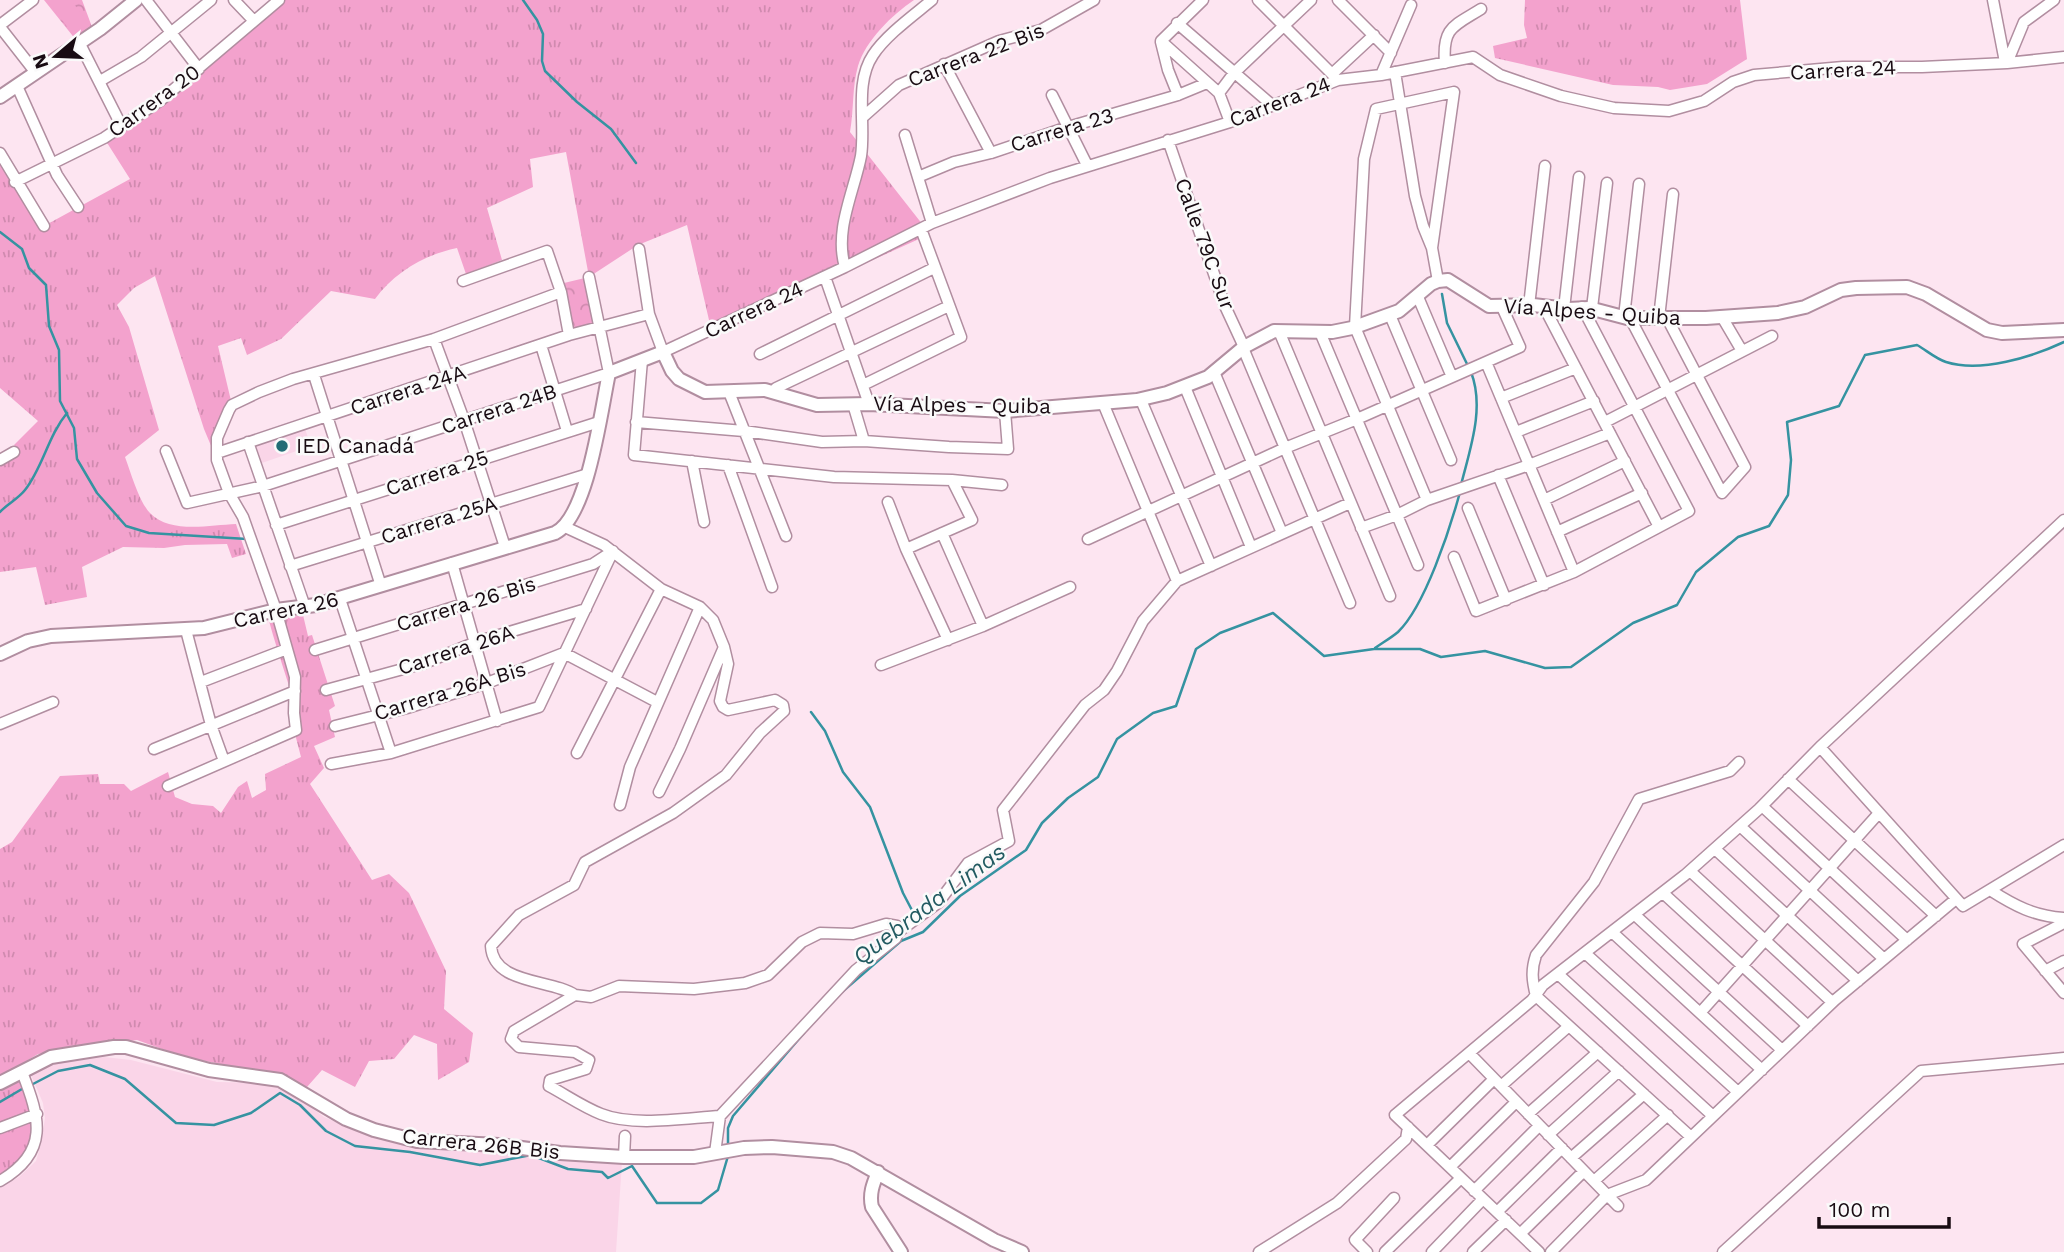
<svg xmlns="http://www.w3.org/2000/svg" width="2064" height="1252" font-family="'Work Sans',sans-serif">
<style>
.built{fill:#fad5e8}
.grass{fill:url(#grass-tufts)}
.park{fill:url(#park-crowns)}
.garden{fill:#f3a2cd}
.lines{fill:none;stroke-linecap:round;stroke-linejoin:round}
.stream{stroke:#3593a1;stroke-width:2.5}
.minor-casing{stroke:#b18ea0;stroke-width:13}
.tertiary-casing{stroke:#b18ea0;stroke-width:16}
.minor{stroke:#fff;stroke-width:10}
.tertiary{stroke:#fff;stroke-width:12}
.poi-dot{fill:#226c75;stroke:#fafafa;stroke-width:2.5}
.labels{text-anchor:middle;stroke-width:5;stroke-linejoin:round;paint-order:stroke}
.street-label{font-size:21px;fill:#180b12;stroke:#fafafa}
.poi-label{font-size:21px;fill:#180b12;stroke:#fafafa;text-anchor:start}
.water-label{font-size:23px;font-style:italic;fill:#225a61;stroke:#fafafa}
</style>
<defs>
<pattern id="grass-tufts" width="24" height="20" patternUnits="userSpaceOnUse" patternTransform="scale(1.75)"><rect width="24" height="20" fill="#f3a2cd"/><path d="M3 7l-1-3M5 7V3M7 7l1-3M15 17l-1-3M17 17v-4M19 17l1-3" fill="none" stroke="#d08aaf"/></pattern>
<pattern id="park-crowns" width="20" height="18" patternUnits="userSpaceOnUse" patternTransform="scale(1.75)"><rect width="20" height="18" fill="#f3a2cd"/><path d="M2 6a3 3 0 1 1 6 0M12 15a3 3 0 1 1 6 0" fill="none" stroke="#d08aaf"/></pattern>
</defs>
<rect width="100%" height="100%" fill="#fde5f1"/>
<path class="built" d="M305,429L311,446L259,464L253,447Z
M104,1057L131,1060L217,1082L268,1083L286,1088L324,1117L363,1133L417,1144L491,1149L622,1162L616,1252H0V1188L19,1177L36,1161L41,1144L45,1118L43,1103L31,1075L50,1064Z"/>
<path class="grass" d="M279,0H914C892,15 866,40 858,66C852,87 854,110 850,132L930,234L712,333L687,225L638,245L589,277L566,152L530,159L533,187L487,208L502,260L466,274L457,248C424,255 395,272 375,299L331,291L281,339L247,355L241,338L218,346L232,405L222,421L217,460L204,429L155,276L134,288L117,305L129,327L159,430L125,457C131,473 139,502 150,513C170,534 209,525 236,524L246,554L232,558L227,544L185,545L164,548L123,547L82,567L87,597L45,605L36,567L0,572V465L20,452L14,445L38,421L0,388V150L44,226L130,179L104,138L161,99Z
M1525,0H1740L1747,59L1707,84L1670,90L1658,87L1613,85L1495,58L1493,46L1527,38L1524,25Z
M303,615L308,636L312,635L335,706L329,710L335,737L314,746L324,768L310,784L372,880L389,874L409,893L446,971L444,1009L473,1033L469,1062L438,1080L437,1044L414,1035L394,1059L369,1061L355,1087L322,1070L307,1087L288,1077L184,1057L137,1040L38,1054L0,1077V849L12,842L60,776L98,774L100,784H124L131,791L168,772L175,797L192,804L213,806L221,813L238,787L247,781L252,798L266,790L265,774L301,757L295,734L302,731C293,694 279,658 269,621Z
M20,1080C36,1123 41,1148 0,1177V1088Z"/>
<path class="park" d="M44,0H82L92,27L76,40Z
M589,277L598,325L573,330L564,283Z"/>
<path class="garden" d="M55,0H71L86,20L71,32L50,4Z"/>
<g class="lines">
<path class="stream" d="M523,0L537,20L543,34L542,61L545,71L577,102L611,129L636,163
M0,232L22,249L29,268L46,285L49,326L59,350L60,401L74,428L77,459L97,493L126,526L149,533L247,539
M1442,294L1447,323L1468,366
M1461,485C1470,449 1485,408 1471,372
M0,512C7,504 18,499 25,490C43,467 48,436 67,413
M1375,648C1382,643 1391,638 1398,632C1425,606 1450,529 1460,492
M811,712L825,731L843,772L870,807L903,893L915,916
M842,992L901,941L923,932L960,896L1026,850L1042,823L1068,798L1098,777L1117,739L1153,713L1176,706L1196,649L1220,633L1273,613L1324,656L1374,649H1420L1441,657L1485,651L1545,668L1571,667L1633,623L1677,605L1696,572L1738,537L1769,526L1788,495L1791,460L1787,422L1839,406L1865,355L1917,345C1926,350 1936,359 1946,362C1981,373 2032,357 2064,342
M33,1084L58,1071L90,1065L125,1079L176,1123L214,1125L251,1113L280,1093L300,1105L326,1131L355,1146L410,1152L480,1165L531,1155L568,1169L602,1172L608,1178L632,1166L657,1203H701L718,1190L728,1156
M0,1102L22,1089
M728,1146V1128L733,1116L804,1033"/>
<g class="minor-casing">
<path id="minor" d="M146,0L199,69
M234,0L254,21
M1258,0L1338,80
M1338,0L1391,53
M1993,0L2005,62
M1177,23L1272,105
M0,25L33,0
M0,27L36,73
M1161,41L1219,93L1230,122
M1161,41L1203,0
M79,42L121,125
M1161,42L1168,70L1178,95
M1445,63C1442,27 1454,26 1481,9
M2007,63L2024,22L2054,0
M944,64L991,153
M1395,72L1415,196L1423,226L1432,248L1438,281
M1332,74L1374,35
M1381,75L1411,5
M100,81L141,57L211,0
M17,86L57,175L78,207
M1219,93L1234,73L1311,0
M1052,95L1087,165
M863,117L899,85L999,41L1041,30L1094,0
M905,135L932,223
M1168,140L1225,306L1244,347
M0,153L44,226
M918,177L954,162L991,153L1068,127L1178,95L1207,83
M15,182L104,138L161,100L279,0
M639,249L649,314L663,352L845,267L932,223L1050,178L1230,122L1338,80L1381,75L1473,57L1500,75L1561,96L1614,108L1669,111L1704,101L1733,82L1754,75L1843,67H1922L2007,63L2064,57
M845,267C834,230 854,192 861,156C866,124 854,83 873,55C886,35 914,15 932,0
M825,277L869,404
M463,281L547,251L561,292L569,335
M1418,297L1452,377
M1529,306L1545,166
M1544,307L1659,527
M1592,308L1607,183
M1564,309L1579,177
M1390,315L1451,460
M1624,317L1639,184
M1722,317L1742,351
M1630,318L1722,493L1745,467L1667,318
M1659,318L1673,194
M1279,331L1390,596
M1320,332L1418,565
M434,339L464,420L505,547
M541,345L567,431
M1243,348L1350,603
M760,354L934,268
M642,360L634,455L834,477L952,480L972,520L906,549
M1486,362L1574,572
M1214,372L1282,533
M314,375L381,586
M863,385L961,337L921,229
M1185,387L1251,547
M729,392L786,536
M773,392L776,388L949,306
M1501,398L1576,368
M1141,400L1211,566
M1103,403L1177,581
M853,404L864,441
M636,422L744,431L822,442L864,441L949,447L1008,449L1005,411
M1605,422L1772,336
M1516,432L1594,401
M248,442L305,607
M166,451L187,503L263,486L609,373L589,277
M217,453L569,335L649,314
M0,460L14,452
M692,461L704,522
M728,465L772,587
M1498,475L1544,585
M952,480L1002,485
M1427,500L1355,327L1364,159L1376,109L1454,92L1432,248
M1544,500L1625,461
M888,502L906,549L948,640
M1468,508L1506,600
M276,525L599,422
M565,527L604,545L661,589L700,607L713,620L724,647L728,664L720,701L723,707L728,710L775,700L783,705L784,711L760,733L726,775L673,813L585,862L574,885L519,915L491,946C493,985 552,979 575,995L514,1031L511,1039L519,1047L575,1052L589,1060L586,1069L550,1080L549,1086C566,1095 583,1107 601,1114C633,1127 686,1118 720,1116
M1361,528L1397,515L1427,500L1529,465L1610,433
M1557,532L1642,493
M942,533L983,626
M1088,539L1285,448L1357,419L1520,347L1502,307
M1454,557L1476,611L1574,572L1689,511L1582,307
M452,563L497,721
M290,566L588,474
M340,599L391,753
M186,630L211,725L224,761
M315,650L593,564L613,551
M881,665L983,626L1070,587
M201,682L287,649
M326,690L425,663L476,642L586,609
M0,724L53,702
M335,726L407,708L487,683L564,653L657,702
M1820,747L1963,906L2064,845
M154,749L295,691
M577,753L661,589
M331,764L391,753L539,707L613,551
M1788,779L1936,916
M168,786L296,730L294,713L295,677L276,610L243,517L229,493L217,460V438L229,410L232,405L259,392L293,379L434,339L561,292
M659,792L680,749L724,647
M620,805L630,767L700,607
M1762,806L1907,940
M1740,826L1884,959
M1715,849L1858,981
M1690,871L1832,1002
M1990,890C2015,906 2034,916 2064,918
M1663,893L1808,1026
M1635,915L1782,1050
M2064,923L2023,944L2064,993
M898,932L938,903L968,863L1009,841L1003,810L1085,705L1104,690L1117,671L1143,621L1177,581L1350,503
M1612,932L1762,1070
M1585,953L1738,1092
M2045,971L2064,961
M1558,974L1713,1116
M575,995L591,997L619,986L694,989L745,983L768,975L802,942L820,933L853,934L886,924L897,926L898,932L896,938L856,970L720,1116L715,1153
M1700,1013L1879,813
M1469,1053L1618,1206
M1501,1086L1569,1026
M1528,1114L1598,1052
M0,1128L37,1114
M1548,1135L1619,1071
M1691,1137L1536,996C1532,980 1531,970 1536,955L1594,882L1639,799L1730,771L1739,762
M1427,1145L1494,1079
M624,1157L625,1136
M1571,1158L1644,1094
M1450,1167L1516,1102
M0,1181C50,1152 40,1118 22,1072
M1594,1181L1668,1115
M1474,1191L1539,1126
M1497,1212L1562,1148
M1520,1234L1584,1171
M1259,1252L1337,1203L1406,1139L1408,1127
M1367,1252L1355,1240L1394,1198
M1385,1252L1461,1178
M1432,1252L1483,1199
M1473,1252L1506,1220
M1539,1252L1395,1115L1532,1000L1543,985L1685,875L1759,809L1820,747L2064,520
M1551,1252L1607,1195L1646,1180L1835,1000L1956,899
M1723,1252L1921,1071L2064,1058"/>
</g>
<g class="tertiary-casing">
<path id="tertiary" d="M0,97L100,29L136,0
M0,654L28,641L51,636L204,628L276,610L316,605L555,533C588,517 601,410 609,373L663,352L672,371L679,379L705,392L765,390L817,405L869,404L1005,411L1137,400L1167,393L1208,377L1244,347L1274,331L1332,332L1352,328L1399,311L1431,284L1438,281L1448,280L1489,306L1533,305L1568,309L1589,308L1627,318H1706L1778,313L1805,307L1841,290L1856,288L1907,287L1926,294L1987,330L2002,333L2064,330
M0,1083L51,1057L114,1047H126L209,1070L280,1080L346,1119L374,1130L417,1141L499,1145L560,1153L624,1157H694L744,1148L772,1147L833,1152L851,1158L994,1240L1022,1252
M878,1172C873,1184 869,1194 872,1207L901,1252"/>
</g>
<use href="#minor" class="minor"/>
<use href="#tertiary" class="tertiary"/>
</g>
<circle class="poi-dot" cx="282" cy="446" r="7"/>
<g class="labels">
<g class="street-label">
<text transform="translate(976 55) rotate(-21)" y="7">Carrera 22 Bis</text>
<text transform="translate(1843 70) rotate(-3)" y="7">Carrera 24</text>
<text transform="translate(154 101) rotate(-36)" y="7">Carrera 20</text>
<text transform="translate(1280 102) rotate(-21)" y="7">Carrera 24</text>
<text transform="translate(1062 130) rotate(-17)" y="7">Carrera 23</text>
<text transform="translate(1205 244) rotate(70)" y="7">Calle 79C Sur</text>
<text transform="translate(754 310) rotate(-25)" y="7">Carrera 24</text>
<text transform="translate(1592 312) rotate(4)" y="7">Vía Alpes - Quiba</text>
<text transform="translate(408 390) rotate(-18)" y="7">Carrera 24A</text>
<text transform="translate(962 405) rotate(1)" y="7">Vía Alpes - Quiba</text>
<text transform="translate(499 409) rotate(-18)" y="7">Carrera 24B</text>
<text transform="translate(437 473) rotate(-18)" y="7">Carrera 25</text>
<text transform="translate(439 520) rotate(-17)" y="7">Carrera 25A</text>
<text transform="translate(466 604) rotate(-17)" y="7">Carrera 26 Bis</text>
<text transform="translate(286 610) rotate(-12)" y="7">Carrera 26</text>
<text transform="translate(456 650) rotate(-18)" y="7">Carrera 26A</text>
<text transform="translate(450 691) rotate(-17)" y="7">Carrera 26A Bis</text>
<text transform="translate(481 1144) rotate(6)" y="7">Carrera 26B Bis</text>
</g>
<g class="poi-label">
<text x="296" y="453">IED Canadá</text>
</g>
<g class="water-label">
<text transform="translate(929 904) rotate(-37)" y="8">Quebrada Limas</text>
</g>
</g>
<g transform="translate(56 56) rotate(251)" stroke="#fafafa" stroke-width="5" paint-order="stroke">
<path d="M0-5L12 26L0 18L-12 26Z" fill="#180b12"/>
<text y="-10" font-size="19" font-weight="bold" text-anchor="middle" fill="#180b12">N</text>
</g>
<path d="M1819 1217v10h130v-10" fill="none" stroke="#180b12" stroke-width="3.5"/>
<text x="1829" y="1217" font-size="21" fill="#180b12" stroke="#fafafa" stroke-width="5" paint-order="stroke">100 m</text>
</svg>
